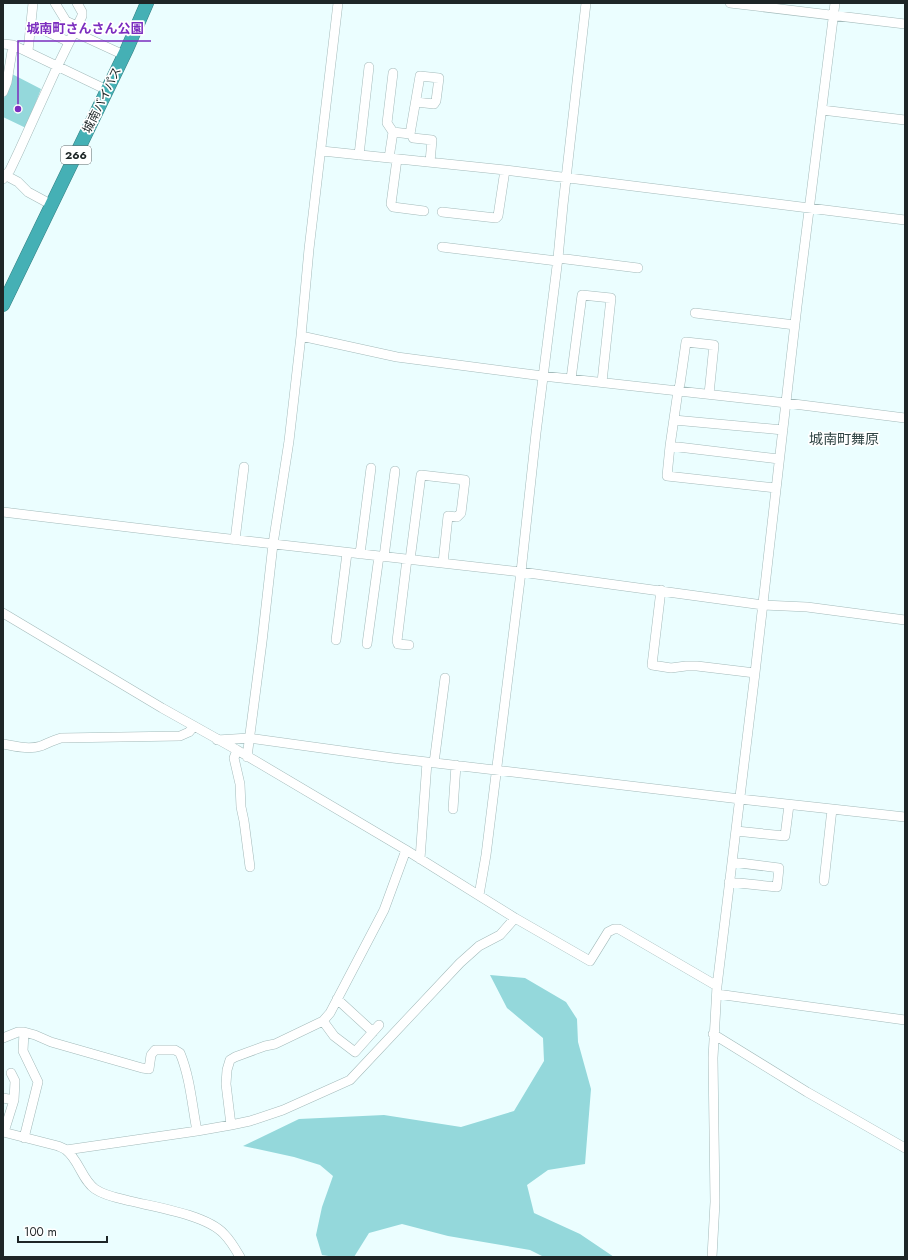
<svg xmlns="http://www.w3.org/2000/svg" width="908" height="1260" font-family="Jost,'Noto Sans JP',sans-serif">
<style>
.green{fill:#94d8db}
.lines{fill:none;stroke-linecap:round;stroke-linejoin:round}
.minor-casing{stroke:#a3baba;stroke-width:10}
.highway-casing{stroke:#378083;stroke-width:14}
.minor{stroke:#fff;stroke-width:9}
.highway{stroke:#45b0b5;stroke-width:13}
.labels{text-anchor:middle;stroke-width:3.5;stroke-linejoin:round;paint-order:stroke}
.shield{fill:#fff;stroke:#626768;stroke-width:1}
.shield-label{font-size:11px;font-weight:bold;fill:#1e2627}
.street-label{font-size:12px;fill:#1e2627;stroke:#fff}
.quarter-label{font-size:14px;fill:#314545;stroke:#fff}
.leader{fill:none;stroke:#7b2cbf;stroke-width:1.5}
.callout-dot{fill:#7b2cbf;stroke:#fff;stroke-width:1.5}
.callout-label{font-size:13px;text-anchor:middle;font-weight:bold;fill:#7b2cbf;stroke:#fff;stroke-width:3.5;stroke-linejoin:round;paint-order:stroke}
</style>
<rect width="100%" height="100%" fill="#ebfeff"/>
<path class="green" d="M12,74L41,89L26,128L3,117V101Z
M490,975L525,978L566,1002L577,1019L578,1042L591,1089L585,1164L548,1170L527,1185L534,1213L580,1234L614,1257H544L530,1250L448,1236L402,1224L369,1233L354,1257H335L322,1255L316,1235L322,1207L333,1176L320,1165L294,1157L243,1146L299,1119L384,1115L461,1127L514,1111L544,1061L543,1038L507,1008Z"/>
<g class="lines">
<g class="minor-casing">
<path id="minor" d="M55,3L66,21L77,26
M730,3L905,24
M31,24L69,42
M74,32L124,55
M3,44L13,45L107,90
M28,51L33,3
M3,92L7,82L13,45
M822,110L905,120
M393,132L410,134L420,76L439,78L436,101L434,104L416,102
M413,138L432,140L430,162
M322,151L505,170L905,220
M359,155L369,67
M389,158L393,132L387,123L393,73
M397,159L391,204L393,207L424,211
M3,174L18,182L28,192L52,205
M3,179L10,170L19,151L58,65L82,16V12L77,3
M442,212L496,218L498,216L505,170
M442,247L557,261
M558,258L638,268
M695,313L795,325
M301,336L397,357L543,376L786,403L905,418
M571,379L582,295L611,298L602,382
M709,394L714,345L686,342L680,384L678,391L670,446L667,476L776,488
M674,420L783,430
M670,446L779,459
M3,512L186,534L521,572L763,605L807,607L905,620
M235,540L244,467
M360,554L371,468
M384,557L395,471
M407,559L397,641L398,644L409,645
M410,560L421,475L465,480L461,513L457,517L448,516L443,563
M661,590L652,665L671,668L686,666H697L755,673
M3,613L162,708L237,750L406,850L515,918L590,961L608,932L614,929H619L717,986
M336,640L347,553
M367,644L379,556
M217,740L249,738L393,758L740,799L905,817
M3,744C15,746 28,750 41,746C48,743 54,740 61,738L180,736L189,732L194,726
M237,750L234,758L240,784L241,807L244,821L250,867
M247,757L262,642L273,544L289,441L301,336L309,249L338,3
M434,763L445,678
M453,809L456,765
M736,831L785,836L789,805
M420,859L427,762
M824,881L832,809
M729,882L777,887L779,868L732,862
M479,895L486,855L521,572L536,433L558,258L563,205L586,3
M717,994L905,1020
M337,999L373,1032
M323,1021L334,1036L355,1052L379,1025
M713,1034L807,1092L905,1148
M3,1038L18,1032H24L35,1035L51,1042L142,1068L149,1069L151,1055L155,1050H175L180,1053C190,1077 192,1105 197,1131
M3,1098L14,1100
M231,1125L226,1084L227,1070L230,1060L235,1057L265,1046L275,1044L323,1021L330,1013L384,910L406,850
M3,1132L58,1146C60,1147 64,1148 66,1150C79,1160 82,1180 95,1189C105,1196 118,1198 130,1201C155,1207 207,1215 224,1234C231,1241 236,1250 240,1257
M4,1132L14,1100L15,1081L11,1073
M24,1138L38,1082L23,1051L24,1032
M66,1150L197,1131L231,1125L250,1121L283,1110L350,1080L460,963L479,946L500,935L515,918
M712,1257L715,1202L713,1058L717,986L755,673L797,306L835,3"/>
</g>
<g class="highway-casing">
<path id="highway" d="M3,305L127,49L147,3"/>
</g>
<use href="#minor" class="minor"/>
<use href="#highway" class="highway"/>
</g>
<g class="labels">
<rect class="shield" x="61" y="146" width="30" height="18" rx="3"/>
<g class="shield-label">
<text x="76" y="159">266</text>
</g>
<g class="street-label">
<text transform="translate(102 100) rotate(-64)" y="4">城南バイパス</text>
</g>
<g class="quarter-label">
<text x="844" y="444">城南町舞原</text>
</g>
</g>
<path class="leader" d="M18 109L18 41H151"/>
<circle class="callout-dot" cx="18" cy="109" r="4"/>
<g class="callout-label">
<text x="85" y="33">城南町さんさん公園</text>
</g>
<rect width="908" height="1260" fill="none" stroke="#1e2627" stroke-width="8"/>
<path d="M18 1236v6h89v-6" fill="none" stroke="#1e2627" stroke-width="2"/>
<text x="24" y="1236" font-size="12" fill="#1e2627" stroke="#ffffff" stroke-width="3" paint-order="stroke">100 m</text>
</svg>
